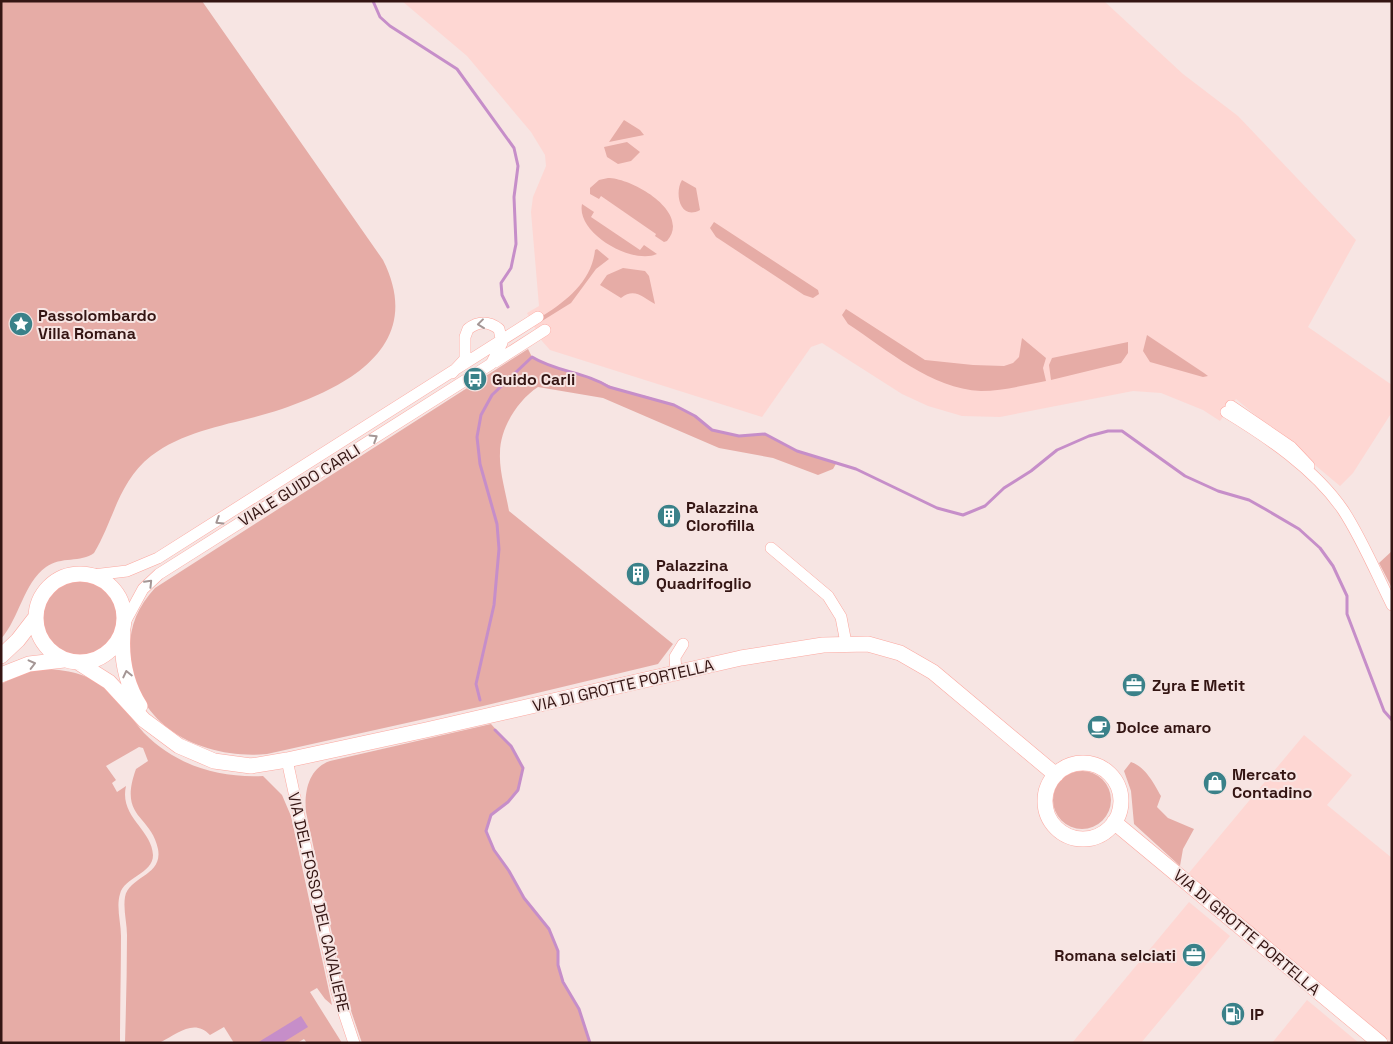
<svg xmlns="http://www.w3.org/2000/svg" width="1393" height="1044" font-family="'Space Grotesk',sans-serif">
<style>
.built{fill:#fed7d3}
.green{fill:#e6aca6}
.water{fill:#c68ec9}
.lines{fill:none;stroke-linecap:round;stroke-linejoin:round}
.stream{stroke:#c68ec9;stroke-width:3}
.minor-casing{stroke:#fca8a0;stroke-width:12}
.secondary-casing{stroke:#fca8a0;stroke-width:16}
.minor{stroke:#fff;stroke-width:11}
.secondary{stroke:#fff;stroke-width:15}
.oneway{stroke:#a49695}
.labels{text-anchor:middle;stroke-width:4;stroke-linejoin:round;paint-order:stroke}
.poi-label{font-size:16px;font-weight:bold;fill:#341513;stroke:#f7e5e3;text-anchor:start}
.street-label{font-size:16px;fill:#341513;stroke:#f7e5e3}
</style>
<rect width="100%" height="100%" fill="#f7e5e3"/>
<path class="built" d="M402,1H1104L1183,74L1238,116L1356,240L1308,327L1392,385V412L1353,473L1340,486L1236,399L1220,421L1203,410L1161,393L1133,391L1000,417L962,416L928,406L902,394L822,343L811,347L762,417L550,350L542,341L527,313L539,306L531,212L533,197L546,166L545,155L531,132L467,56Z
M1304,735L1352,775L1327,805L1392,858V1043L1188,874Z
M1189,902L1230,936L1141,1043H1072Z
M1307,1000L1359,1043H1272Z"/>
<path class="green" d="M1,1H202L383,260C425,344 352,385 282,409C238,424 189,427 151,456C118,482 114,520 94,553C81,563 61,556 46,567C23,584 20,617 1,639Z
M624,120L640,130L644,135L609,142Z
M627,142L640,152L631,161L618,164L607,157L604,147Z
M608,178C632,178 692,212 667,241L664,242L655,236L656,234L601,196L599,199L590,194V188L599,180Z
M682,180L696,188L700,210C680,221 674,193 682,180Z
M582,204L594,212L591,217L640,250L644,245L657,254C632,265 576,233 582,204Z
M714,222L818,290L819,294L813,298L804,295L716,237L710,228Z
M597,249L609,259L596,269L571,303L521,334C524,324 535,320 544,315C568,300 592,280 595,250Z
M623,268L645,271L649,276L655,304C643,298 635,287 621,298L600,285L607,275Z
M846,309L925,360L973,365L1004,366L1013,363L1019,357L1022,338L1046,358L1043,368L1046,381C1024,385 1003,391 981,391C931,389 888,350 848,324L842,315Z
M1147,335L1204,373L1208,376L1203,377L1150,362L1143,351Z
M1128,342V353L1121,363L1051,380L1049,365L1052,358Z
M528,349L532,357L550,366L600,381L621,391L646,396L674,405L695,416L712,430L739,436L765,434L797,451L837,462L833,469L818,475L773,458L719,448L603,398L538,387C518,400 500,428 500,453C499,471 506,493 509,511L673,644L658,664L483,706L267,754C202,760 133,726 130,654C129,627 137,608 155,588Z
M1392,551V588L1379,563Z
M40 619a39 39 0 1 1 78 0a39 39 0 1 1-78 0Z
M49,669C76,671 100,678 118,699C127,710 134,722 144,733C176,765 217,778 263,776L282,795L291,816L332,1005L325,999L317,988L310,992L342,1043H307L304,1039L297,1043H234L224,1027L210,1035C194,1018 177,1034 161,1042C152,1044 135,1043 125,1043C126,1007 127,971 127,935C127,923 123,909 125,897C129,876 163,876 158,849C151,814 118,819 136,769L148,761L143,748L139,747L106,766L116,780L112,783L117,792L126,786C119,817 152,829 153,855C153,874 124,877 120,894C116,907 121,923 121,936C121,971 120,1007 120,1043H1V684L30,670Z
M491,724L511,746L523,768L518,790L508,802L491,815L486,831L494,850L509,871L524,898L549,929L558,951V965L563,982L579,1009L590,1043H362L344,990L306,812C304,791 309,768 330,761Z
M1131,762C1146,767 1154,784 1161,796L1157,807L1168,818L1194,829L1183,849L1180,866L1134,824L1131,791L1124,771Z
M1053 800a29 29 0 1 1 58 0a29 29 0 1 1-58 0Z"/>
<path class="water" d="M301,1016L308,1027L282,1043H257Z"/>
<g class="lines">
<path class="stream" d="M373,1L380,17L390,26L457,69L514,148L518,166L514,197L516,244L511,268L501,283L502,295L508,307
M480,700L476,684L494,605L499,549L497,524L480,464L477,437L481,415L492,395L532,357C556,372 586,372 609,387L674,405L695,416L712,430L739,436L765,434L797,451L856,469L937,508L963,515L985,506L1004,488L1031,471L1057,450L1089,436L1108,431H1122L1185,476L1218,491L1249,500L1265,509L1299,529L1320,548L1333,566L1347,596V614L1384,711L1392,720
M495,730L511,746L523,768L518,790L508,802L491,815L486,831L494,850L509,871L524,898L549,929L558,951V965L563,982L579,1009L590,1043"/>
<g class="minor-casing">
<path id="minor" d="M495,362L545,330
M1231,406L1291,447L1309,466
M1226,412C1267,437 1315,469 1343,510C1362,539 1376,573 1392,605
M771,548L828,596L841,617L846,643
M93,575L127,571L158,558L538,317
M124,624L143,589L159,574L491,364L502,343L499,329C489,321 478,321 468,329L465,337V359L452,373
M676,672L675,657L683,644
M287,760L337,992L354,1043"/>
</g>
<g class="secondary-casing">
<path id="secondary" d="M36 618a44 44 0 1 1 88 0a44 44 0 1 1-88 0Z
M123,632C121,658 126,684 140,706
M1,656L18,640L35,618
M79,663L109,682L144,720L179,746L214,761L251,766L287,760L426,730L741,658L823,645L868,644L900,653L933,672L1056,775
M1,675L29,664L64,660
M1045 801a38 38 0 1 1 76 0a38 38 0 1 1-76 0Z
M1114,822L1380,1043"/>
</g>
<use href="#minor" class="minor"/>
<use href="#secondary" class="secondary"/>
</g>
<defs><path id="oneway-chevron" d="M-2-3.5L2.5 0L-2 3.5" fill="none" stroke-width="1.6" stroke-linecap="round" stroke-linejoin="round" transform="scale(1.25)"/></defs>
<g class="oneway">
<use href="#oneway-chevron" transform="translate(481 324) rotate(173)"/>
<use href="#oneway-chevron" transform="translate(374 438) rotate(-32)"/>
<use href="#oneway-chevron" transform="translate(219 521) rotate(148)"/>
<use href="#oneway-chevron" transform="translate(149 583) rotate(-46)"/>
<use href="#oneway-chevron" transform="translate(32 664) rotate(-14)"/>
<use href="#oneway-chevron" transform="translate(127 674) rotate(-103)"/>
</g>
<defs>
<g id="sight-disc" transform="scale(1.25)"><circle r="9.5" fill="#3a8189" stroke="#f7e5e3"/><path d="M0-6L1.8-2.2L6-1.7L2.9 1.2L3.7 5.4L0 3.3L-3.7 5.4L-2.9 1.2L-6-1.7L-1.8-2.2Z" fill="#fff"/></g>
<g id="bus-disc" transform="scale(1.25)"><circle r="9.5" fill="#3a8189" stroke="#f7e5e3"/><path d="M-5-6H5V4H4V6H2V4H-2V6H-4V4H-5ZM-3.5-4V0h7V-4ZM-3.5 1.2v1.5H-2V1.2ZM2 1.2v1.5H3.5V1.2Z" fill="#fff"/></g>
<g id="building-disc" transform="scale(1.25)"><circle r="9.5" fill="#3a8189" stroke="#f7e5e3"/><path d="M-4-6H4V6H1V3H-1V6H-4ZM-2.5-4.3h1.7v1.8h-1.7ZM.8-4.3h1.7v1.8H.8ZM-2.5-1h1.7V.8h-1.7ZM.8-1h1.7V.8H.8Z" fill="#fff"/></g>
<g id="office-disc" transform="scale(1.25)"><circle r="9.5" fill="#3a8189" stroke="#f7e5e3"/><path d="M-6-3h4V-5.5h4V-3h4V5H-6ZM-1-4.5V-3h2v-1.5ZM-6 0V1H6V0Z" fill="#fff"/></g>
<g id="cafe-disc" transform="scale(1.25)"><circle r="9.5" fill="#3a8189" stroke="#f7e5e3"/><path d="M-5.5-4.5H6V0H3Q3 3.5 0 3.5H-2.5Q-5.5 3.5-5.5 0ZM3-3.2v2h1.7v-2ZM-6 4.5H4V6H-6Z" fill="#fff"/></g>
<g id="shop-disc" transform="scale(1.25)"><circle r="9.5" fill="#3a8189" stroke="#f7e5e3"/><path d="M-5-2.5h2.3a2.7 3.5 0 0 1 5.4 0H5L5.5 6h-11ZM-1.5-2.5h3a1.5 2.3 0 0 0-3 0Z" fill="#fff"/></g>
<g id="fuel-disc" transform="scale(1.25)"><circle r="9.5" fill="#3a8189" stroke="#f7e5e3"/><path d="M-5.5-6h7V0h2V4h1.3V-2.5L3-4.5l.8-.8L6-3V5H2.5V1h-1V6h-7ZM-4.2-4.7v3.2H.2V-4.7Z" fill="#fff"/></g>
</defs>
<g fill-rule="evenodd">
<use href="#sight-disc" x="21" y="324"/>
<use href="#bus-disc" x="475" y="379"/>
<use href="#building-disc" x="669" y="516"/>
<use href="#building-disc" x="638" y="574"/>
<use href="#office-disc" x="1134" y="685"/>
<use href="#cafe-disc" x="1099" y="727"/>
<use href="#shop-disc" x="1215" y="783"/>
<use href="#office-disc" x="1194" y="955"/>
<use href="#fuel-disc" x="1233" y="1014"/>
</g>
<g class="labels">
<g class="poi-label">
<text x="38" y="321">Passolombardo<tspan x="38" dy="18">Villa Romana</tspan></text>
<text x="492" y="385">Guido Carli</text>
<text x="686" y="513">Palazzina<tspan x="686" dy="18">Clorofilla</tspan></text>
<text x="656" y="571">Palazzina<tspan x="656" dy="18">Quadrifoglio</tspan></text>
<text x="1152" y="691">Zyra E Metit</text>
<text x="1116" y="733">Dolce amaro</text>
<text x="1232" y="780">Mercato<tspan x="1232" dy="18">Contadino</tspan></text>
<text x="1176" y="961" text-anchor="end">Romana selciati</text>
<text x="1250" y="1020">IP</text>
</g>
<g class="street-label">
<text transform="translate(299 485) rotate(-32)" y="6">VIALE GUIDO CARLI</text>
<text transform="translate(623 685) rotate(-13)" y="6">VIA DI GROTTE PORTELLA</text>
<text transform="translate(319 902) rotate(77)" y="6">VIA DEL FOSSO DEL CAVALIERE</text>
<text transform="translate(1247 932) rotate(40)" y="6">VIA DI GROTTE PORTELLA</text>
</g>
</g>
<rect width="1393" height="1044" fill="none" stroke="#341513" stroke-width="5"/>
</svg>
